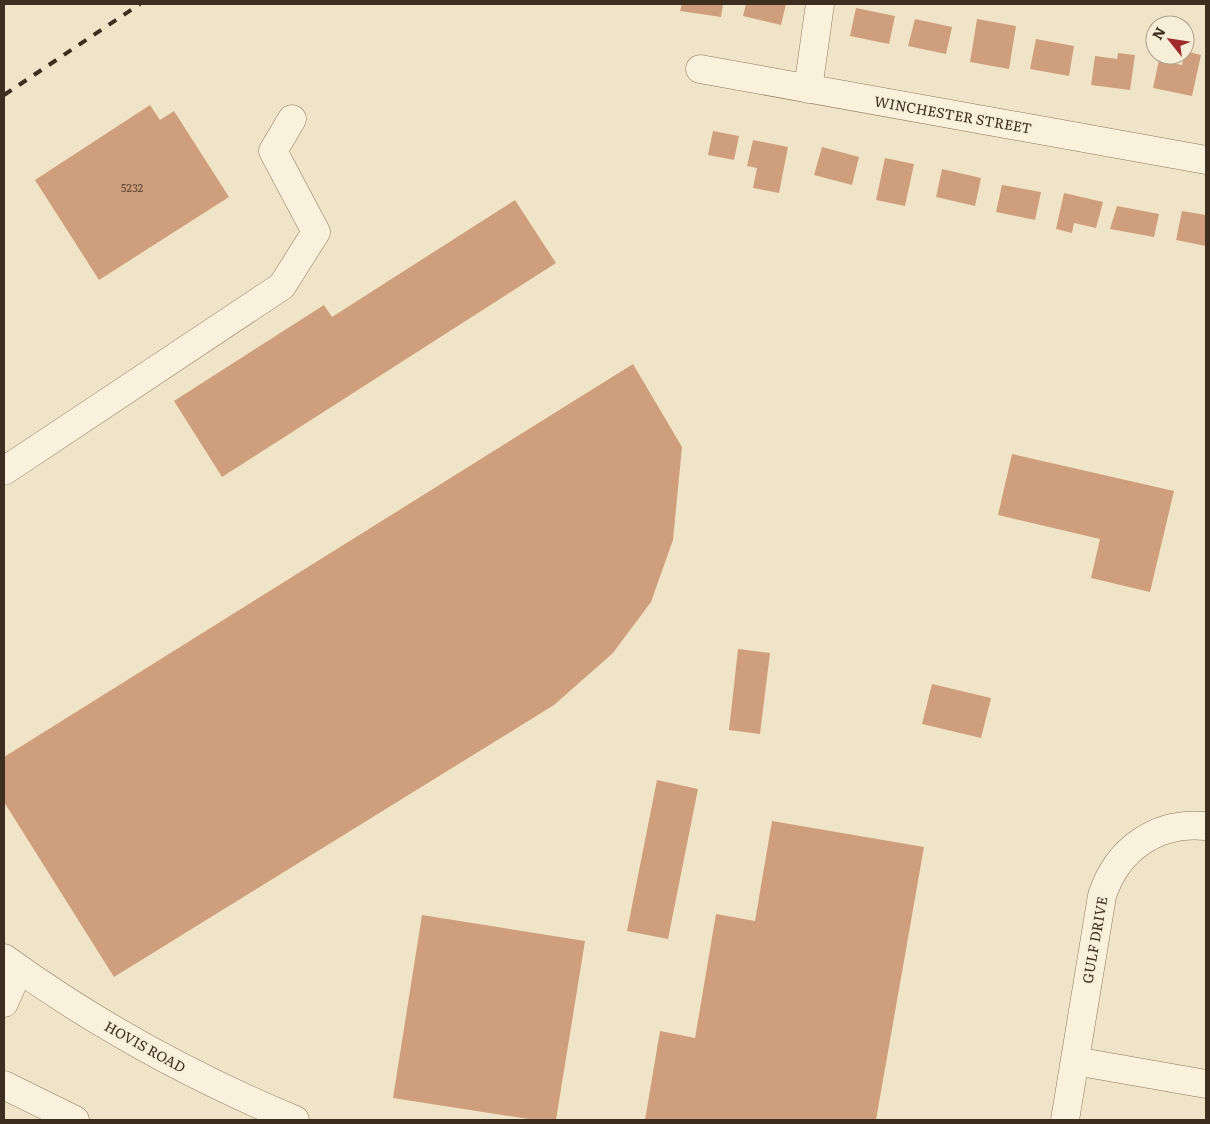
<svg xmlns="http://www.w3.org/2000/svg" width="1210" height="1124" font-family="Literata,serif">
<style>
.building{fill:#cf9f7d}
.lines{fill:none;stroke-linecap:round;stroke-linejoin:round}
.minor-casing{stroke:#8d765c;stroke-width:29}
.minor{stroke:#faf1dc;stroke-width:28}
.rail{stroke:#3d2e20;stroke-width:4;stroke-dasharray:9 9;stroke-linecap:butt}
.labels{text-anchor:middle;stroke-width:4.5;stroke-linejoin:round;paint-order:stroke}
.number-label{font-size:11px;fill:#624a37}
.street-label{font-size:14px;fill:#3d2e20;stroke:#f7eed8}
</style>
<rect width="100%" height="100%" fill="#f0e4c8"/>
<path class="building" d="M682,4H723L721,17L680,11Z
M746,4H786L781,25L743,16Z
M856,8L895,16L889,44L850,36Z
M915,19L952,27L946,54L908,46Z
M977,19L1016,26L1009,69L970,62Z
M1036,39L1074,46L1069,76L1030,69Z
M1185,51L1201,55L1192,96L1153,88L1159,60L1182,65Z
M1118,53L1135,55L1130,90L1091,85L1095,56L1117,59Z
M150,105L160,120L174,111L229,197L99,280L35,180Z
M713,131L739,136L734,160L708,155Z
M753,140L788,147L779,193L753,188L757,168L747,166Z
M822,147L859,157L852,185L814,175Z
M885,158L914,164L905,206L876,200Z
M942,169L981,178L975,206L936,197Z
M1002,185L1041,192L1035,220L996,212Z
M1064,193L1103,202L1096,228L1074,223L1072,233L1056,229Z
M515,200L556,263L222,477L174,401L324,305L332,317Z
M1117,206L1159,214L1154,237L1110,229Z
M1182,211L1206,215V246L1176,240Z
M633,364L682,447L673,540L651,602L613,653L554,705L114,977L4,802V757Z
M1012,454L1174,491L1150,592L1091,578L1100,539L998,515Z
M738,649L770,653L760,734L729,730Z
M932,684L991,698L981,738L922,724Z
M657,780L698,789L668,939L627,931Z
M772,821L924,847L876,1120H645L660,1031L695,1038L716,914L755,921Z
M422,915L585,941L556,1120H535L393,1098Z"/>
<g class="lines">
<g class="minor-casing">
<path id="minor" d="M700,69L1206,160
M808,89L820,4
M4,471L282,286L316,232L273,151L292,119
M4,958C95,1024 192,1077 295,1120
M4,1003L19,969
M1075,1061L1206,1084
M4,1085L75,1120
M1065,1120L1102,896C1117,849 1157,821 1206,826"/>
</g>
<use href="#minor" class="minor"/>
<path class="rail" d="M4,95L140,4"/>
</g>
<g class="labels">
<g class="number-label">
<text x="132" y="192">5232</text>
</g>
<g class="street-label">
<text transform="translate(953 115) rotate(10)" y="5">WINCHESTER STREET</text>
<text transform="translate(1095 940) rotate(-80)" y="5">GULF DRIVE</text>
<text transform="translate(145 1047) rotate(29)" y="5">HOVIS ROAD</text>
</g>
</g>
<rect width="1210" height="1124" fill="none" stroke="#3d2e20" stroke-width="10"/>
<g transform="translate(1170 40) rotate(300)"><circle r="24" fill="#f7eed8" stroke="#ada18e"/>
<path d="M0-4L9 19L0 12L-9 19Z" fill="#9e2a2b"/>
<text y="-8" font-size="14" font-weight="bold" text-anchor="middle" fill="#3d2e20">N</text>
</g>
</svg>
